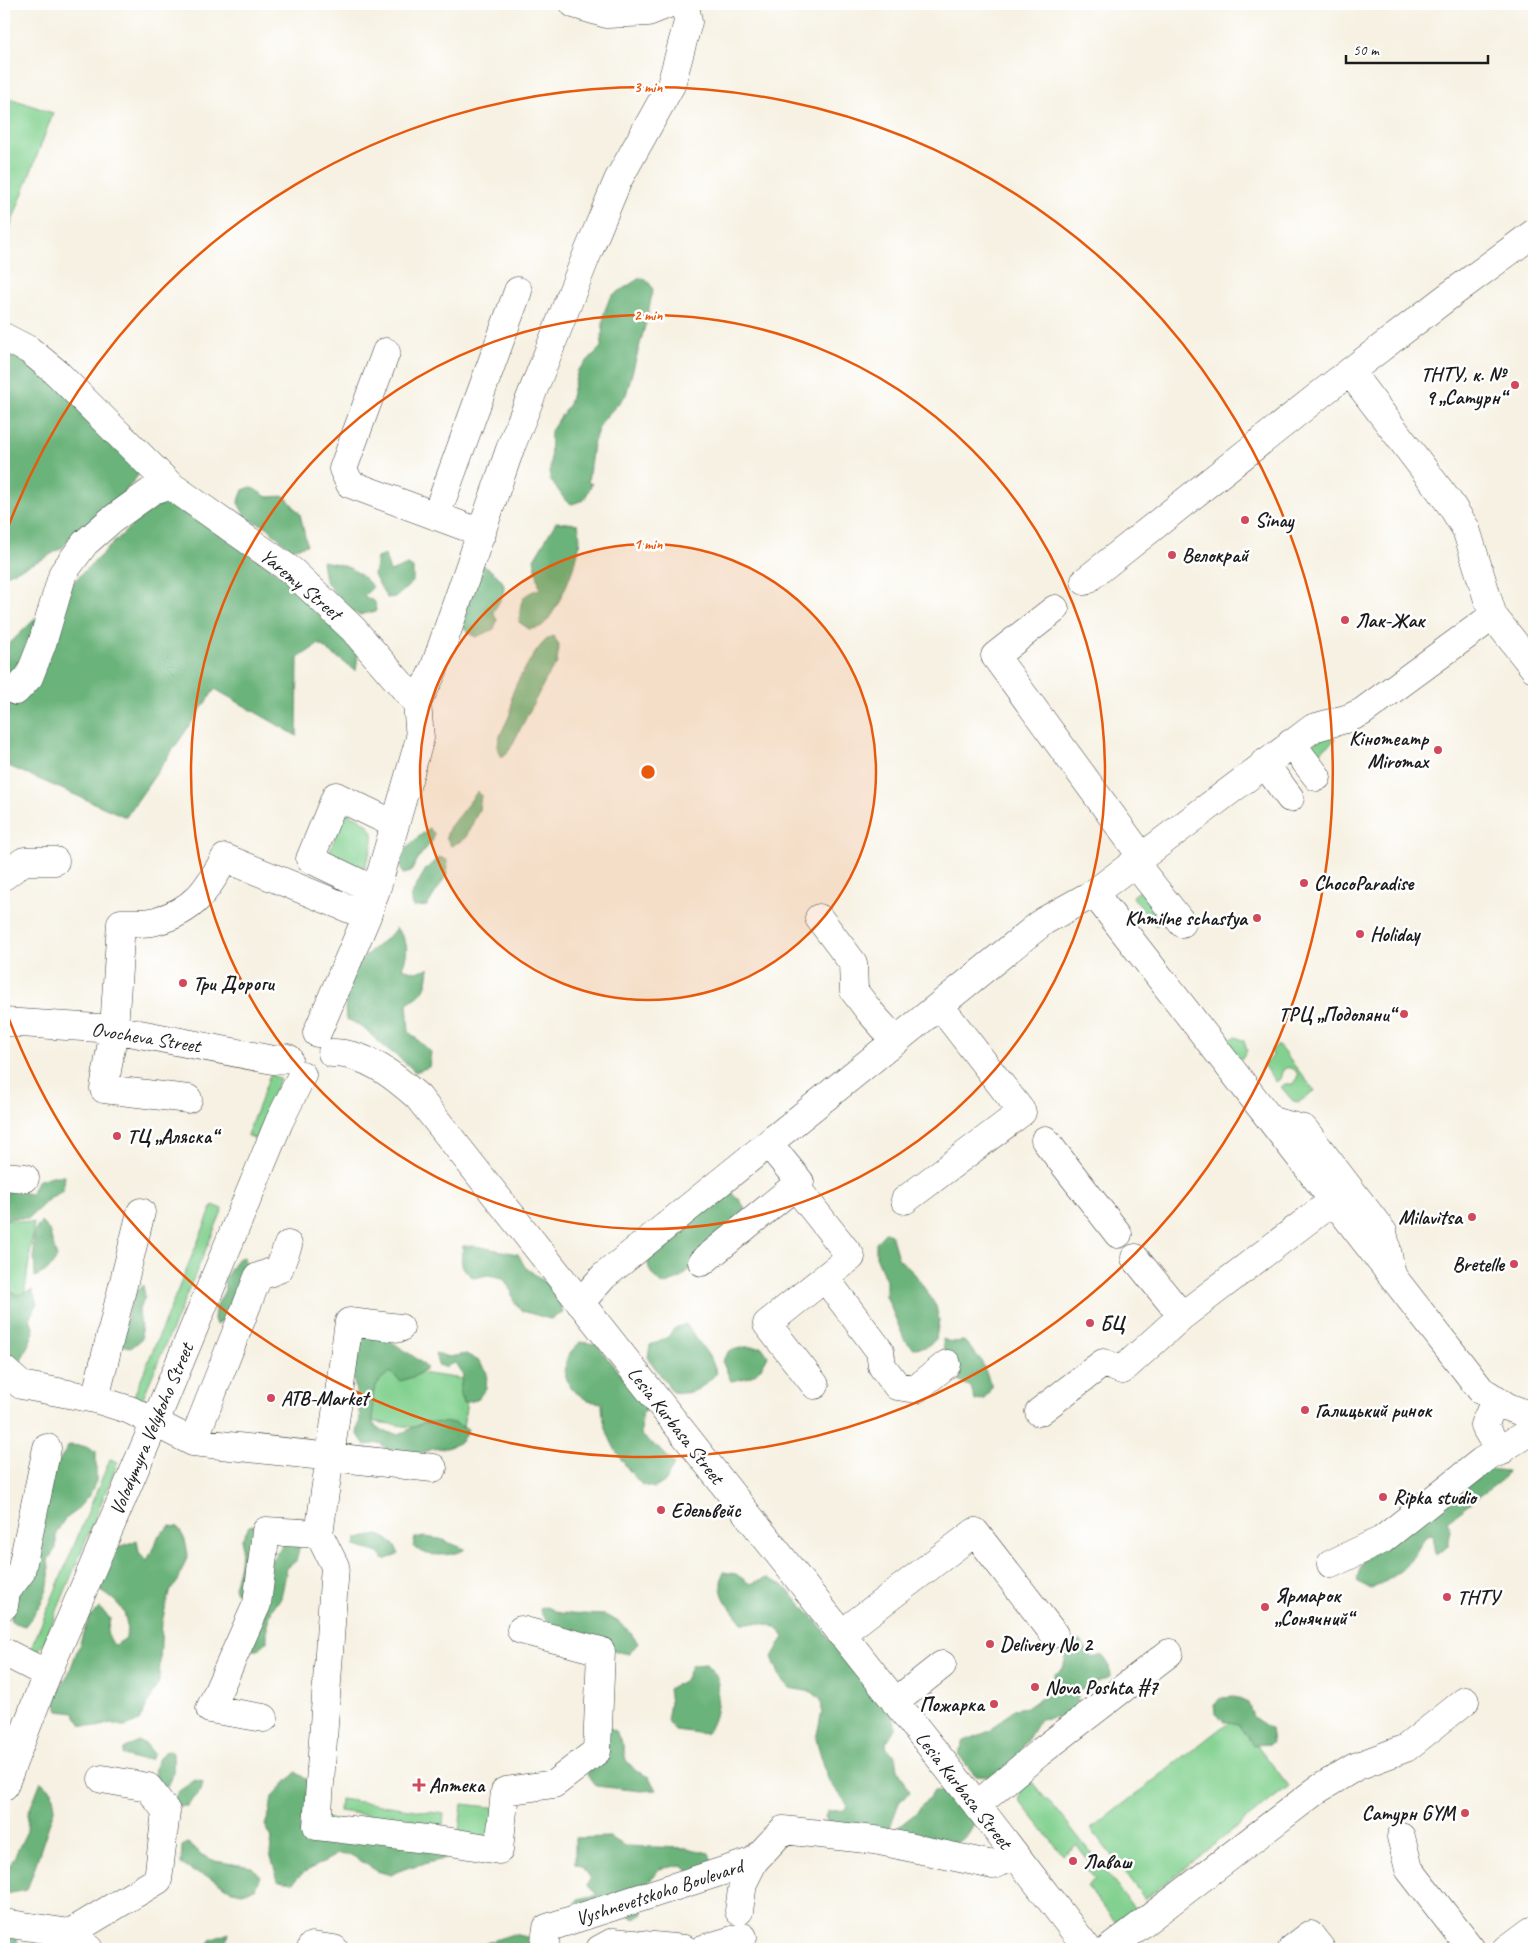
<svg xmlns="http://www.w3.org/2000/svg" width="1538" height="1953" font-family="Caveat,sans-serif">
<style>
.green{fill:#83d190;stroke:#507656}
.forest{fill:#6ab37a;stroke:#43684b}
.lines{fill:none;stroke-linecap:round;stroke-linejoin:round}
.minor-casing{stroke:#3d3c3a;stroke-width:29}
.minor{stroke:#fff;stroke-width:28}
.ring{fill:none;stroke:#e8590c;stroke-width:2.5}
.poi-dot{fill:#d1495b;stroke:#fff;stroke-width:2}
.labels{text-anchor:middle;stroke-width:5;stroke-linejoin:round;paint-order:stroke}
.poi-label{font-size:20px;font-weight:bold;fill:#1c1c1c;stroke:#fff;text-anchor:start}
.street-label{font-size:20px;fill:#1c1c1c;stroke:#fff}
.centre{fill:#e8590c;stroke:#fff;stroke-width:2.5}
.ring-label{font-size:15px;text-anchor:middle;font-weight:bold;fill:#e8590c;stroke:#fff;stroke-width:5;stroke-linejoin:round;paint-order:stroke}
</style>
<rect width="100%" height="100%" fill="#fff"/>
<filter id="ink" filterUnits="userSpaceOnUse"><feTurbulence type="fractalNoise" baseFrequency=".02" numOctaves="2"/><feDisplacementMap in="SourceGraphic" scale="10" xChannelSelector="R" yChannelSelector="G"/><feConvolveMatrix kernelMatrix="1 2 1 2 8 2 1 2 1" color-interpolation-filters="sRGB"/></filter>
<filter id="wash" filterUnits="userSpaceOnUse"><feTurbulence type="fractalNoise" baseFrequency=".0096" numOctaves="4" result="noise"/><feDisplacementMap in="SourceGraphic" scale="20" xChannelSelector="R" yChannelSelector="G"/><feGaussianBlur stdDeviation="1.12" result="paint"/><feColorMatrix in="noise" values="0 0 0 0 0 0 0 0 0 0 0 0 0 0 0 0 0 1.4 0 .05"/><feComposite in="paint" operator="in"/></filter>
<g filter="url(#wash)">
<rect width="100%" height="100%" fill="#f6f1e2"/>
<path class="green" d="M4,96L53,113L4,243Z
M1330,735L1335,740L1312,758L1310,745Z
M345,812C382,827 376,836 364,869L329,853Z
M1144,887L1168,916L1156,926L1132,896Z
M1236,1037L1244,1041L1247,1050L1242,1058L1233,1061L1223,1048L1227,1040Z
M1278,1045L1315,1091L1299,1102L1293,1101L1281,1087L1285,1084H1294L1298,1075C1295,1069 1291,1067 1285,1068L1282,1072L1280,1079L1276,1082L1263,1065L1273,1056L1271,1050Z
M270,1075L280,1078L256,1139L247,1135Z
M213,1205L223,1209L142,1400L136,1404L131,1403Z
M4,1219L34,1223L24,1299L4,1297Z
M377,1367L470,1380L462,1434L369,1421Z
M110,1459L118,1462L43,1645L35,1654L28,1656Z
M1235,1717L1289,1786L1145,1899L1091,1829Z
M1032,1782L1045,1798L1053,1805L1138,1913L1120,1928L1087,1886L1095,1879L1085,1867L1090,1863L1077,1845L1063,1855L1020,1802C1018,1792 1023,1787 1032,1782Z
M340,1799L444,1814L443,1825L339,1811Z
M462,1804L500,1808L497,1834L458,1840Z"/>
<path class="forest" d="M640,278C647,279 650,283 653,290L645,326L626,395L604,419L598,430L593,444L588,482L592,484L584,500L572,504L566,501L550,479L551,431L569,404L578,370L601,347L604,313L609,300L613,295Z
M4,343L46,359L142,470L113,508L74,533L63,547L43,559L4,576Z
M251,487L267,497L285,496L300,514L307,545L290,549L267,527L246,518L238,503L243,490Z
M162,496L313,596L358,654L356,671L319,644L298,658L297,736L215,689L126,817L4,764V649Z
M556,522L578,524C579,532 581,540 579,547C577,563 554,621 540,627C537,628 532,629 529,629L519,622C521,602 519,595 540,589L534,559Z
M385,555L390,572L408,565L413,568V582L396,597L387,598L374,575L377,558Z
M322,561C346,565 356,568 373,587L364,596L375,602L376,611L359,615L347,609L325,580Z
M481,564C507,581 511,585 493,612L497,620L494,629L476,637L468,633L460,622Z
M553,636L559,644L557,663L546,679L509,751L502,757C500,754 498,751 498,747C498,735 506,725 510,714C513,707 510,699 513,692C517,680 542,637 553,636Z
M478,791L481,796L479,810L465,839L451,846L446,837L449,828Z
M429,828L434,833L433,840L419,857L411,872L403,874C394,852 414,842 429,828Z
M439,857L447,860V874L427,906L413,907L411,895L426,869Z
M396,928C409,943 409,950 402,968L416,972L429,968C427,987 425,994 407,1003L409,1032L431,1052L429,1067L415,1072C405,1061 393,1054 381,1044C369,1033 362,1025 346,1019C343,997 349,970 367,954C377,945 388,939 396,928Z
M51,1176H65L63,1191L50,1198L29,1218H4V1189L31,1194L37,1181Z
M727,1189L739,1199L745,1208L695,1265L679,1279L663,1285C650,1274 645,1268 650,1251Z
M41,1222L49,1230L57,1258L48,1270L35,1277L33,1234Z
M886,1232L891,1234L898,1258L915,1274L936,1306L939,1320L936,1339L926,1347L914,1348L905,1341L886,1296V1280L876,1256V1243Z
M463,1246H475L518,1254L525,1267L549,1285L559,1297L563,1313L550,1319L522,1311L513,1300L511,1290L503,1278L488,1275L474,1278C460,1267 460,1264 463,1246Z
M243,1257L248,1266C245,1277 240,1281 235,1291C226,1304 234,1315 216,1325L214,1319L215,1309L225,1290L224,1280L237,1259Z
M143,1285L145,1297L139,1309L142,1339L131,1348L118,1343L135,1292Z
M4,1288L18,1295L32,1290L37,1304L30,1317L34,1332L17,1370L4,1366Z
M686,1324L711,1359L717,1373C702,1387 695,1396 673,1392L648,1358L650,1345L668,1337L675,1328Z
M363,1333H381C396,1347 414,1354 427,1368L415,1376L401,1381L390,1372C367,1388 374,1399 373,1424L384,1432L399,1434L425,1422L454,1423L468,1429L461,1442L447,1448L432,1449L419,1454L391,1453L380,1443L365,1445L357,1433L360,1418L353,1375Z
M943,1339L951,1342L964,1341L981,1360L992,1387L984,1399L975,1401L971,1387C968,1385 963,1384 960,1382C948,1374 943,1352 943,1339Z
M580,1342L596,1344L647,1408L642,1414L641,1435L663,1452L674,1464L666,1481L655,1488L642,1485C621,1463 602,1434 602,1403L588,1401L570,1388L564,1371L568,1355Z
M744,1347H762L768,1356C757,1376 754,1377 731,1381L722,1361L729,1351Z
M435,1353L449,1357L466,1354L479,1361L487,1373L486,1388L477,1400L463,1403L460,1389L463,1375L455,1363L444,1367L438,1365Z
M69,1445L83,1446L96,1451V1481L90,1494L75,1512L64,1520L56,1533V1548L48,1560C53,1589 42,1604 25,1626L11,1622V1608L39,1494Z
M1487,1469L1507,1471L1504,1478L1447,1521L1451,1530L1448,1546L1436,1555L1433,1534L1426,1535C1410,1564 1402,1574 1371,1589L1356,1581L1363,1560Z
M296,1517L302,1519L274,1535L247,1589L236,1592L234,1588L240,1564L242,1539L249,1526L266,1522L287,1523Z
M170,1526L178,1527L185,1540L188,1554L178,1581L169,1593L162,1622L159,1682L139,1721L126,1727L111,1723L97,1727L82,1725L74,1713L59,1711L54,1697L69,1673L89,1618L99,1608L110,1618L107,1633L114,1646L126,1638C129,1614 122,1604 101,1591L102,1577L115,1549L137,1540L139,1552L147,1561L159,1535Z
M377,1535C389,1538 394,1543 399,1554L384,1560L379,1553L355,1546L356,1539Z
M425,1537L440,1539L465,1549C457,1556 433,1556 424,1553C420,1552 416,1548 413,1546L415,1538Z
M287,1541L300,1544L296,1561L287,1568L281,1598L272,1609L267,1625V1642L257,1650H246L266,1566Z
M723,1572L736,1574L750,1584L767,1578L783,1585L818,1623L860,1680L884,1702L892,1715L896,1727L886,1743L887,1749L896,1756L898,1769L910,1792L900,1800L887,1835L827,1822L825,1816L828,1811L845,1810L847,1804L828,1779L816,1739L822,1711L821,1700L812,1692L789,1688L781,1679L772,1657L784,1637C776,1621 758,1623 742,1623C729,1605 716,1596 723,1572Z
M547,1607L560,1613L605,1615L617,1621L629,1631L638,1643L629,1654L615,1651L603,1643L561,1635L541,1614L540,1609Z
M1074,1641H1080L1092,1658L1103,1655L1109,1665L1110,1677L1079,1690L1075,1715L1040,1719L1014,1762L993,1777L976,1776L958,1755L964,1741L990,1731L1014,1709L1027,1707L1052,1692L1054,1675L1063,1668L1069,1645Z
M706,1664L718,1677C718,1697 719,1717 706,1734L675,1730L667,1720L670,1703L668,1689L685,1680L692,1665Z
M1232,1696L1248,1703L1253,1717L1271,1729L1273,1742L1270,1744L1253,1745L1239,1724L1224,1721L1215,1713L1214,1705L1223,1697Z
M606,1725L616,1732L623,1745L626,1760L636,1771L649,1777L656,1790L641,1791L596,1786L587,1775Z
M138,1741L146,1744L154,1754L151,1759H133L123,1755L124,1749Z
M169,1750L173,1753C173,1769 176,1779 163,1790C161,1786 156,1781 155,1776C152,1767 160,1753 169,1750Z
M296,1772L307,1780L321,1817L440,1845L447,1858C428,1864 408,1865 391,1875L377,1871L353,1856L338,1854L303,1873L293,1883L278,1881L270,1853L272,1838L265,1825L270,1811L272,1797Z
M195,1780L203,1782L201,1791L187,1806H177L174,1798L179,1791Z
M41,1781L52,1791L55,1807L27,1890L6,1894L4,1892V1878L27,1831L28,1814Z
M934,1791C938,1791 944,1790 947,1791C962,1795 971,1811 974,1825L966,1838L953,1844L893,1831L916,1813Z
M610,1837L625,1846L687,1848L709,1853L715,1870L697,1877L682,1865L659,1869L652,1879L638,1888L643,1914L635,1919L602,1900L573,1909L578,1899L597,1895L587,1885L590,1879L582,1867L575,1863V1838Z
M188,1843L202,1855L215,1861L252,1867L260,1876L255,1889L242,1893L233,1891L209,1877L194,1872L181,1864L182,1846Z
M4,1928H8L17,1940L20,1949H4Z
M229,1933L225,1949H210V1940Z
M513,1934L526,1937L533,1949H484L486,1943Z"/>
</g>
<g filter="url(#ink)">
<g class="lines">
<g class="minor-casing">
<path id="minor" d="M574,4L607,14L648,12L668,4
M4,337L29,350L56,372L170,485L292,571L353,629L417,703L420,738L377,887L367,916L317,1033
M386,352L343,469L350,484L482,533
M1350,372L1451,505L1466,529L1493,616
M436,516L518,291
M1085,581L1322,393L1446,298L1534,233
M1055,609L995,656L1142,857
M1534,668L1493,616L1362,712L1349,718L1313,728L1094,893L1481,1390L1508,1407L1534,1417
M16,691L29,677L42,644L63,573L85,543L110,521L153,490L170,485
M417,703L434,669L510,449L586,257L618,180L671,85L688,22L685,4
M1291,743L1317,777
M1264,763L1290,798
M1134,862L1182,923
M4,876L24,861H55
M377,887L362,884L310,859L336,796L394,824
M819,918L853,963L854,991L870,1012L896,1041
M4,1022L114,1029L273,1060L288,1058
M332,1053C366,1053 393,1075 418,1097L977,1805L1088,1949
M188,1099L104,1089L114,1029L121,923C132,923 145,924 156,921C194,911 207,890 225,858L367,916
M1272,1121L1304,1129L1383,1232L1391,1270
M1045,1140L1118,1234
M4,1176L25,1178
M795,1186L851,1257L767,1324L815,1385
M905,1200L1022,1112L940,1006
M1135,1258L1182,1316
M702,1262L800,1182L769,1144
M825,1278L880,1351L882,1366L897,1386L916,1389L947,1364
M580,1303L604,1276L1044,921L1094,893
M400,1328L349,1322L319,1534L335,1566L317,1826L451,1842L499,1850L505,1791L554,1784L597,1751L601,1651L521,1630
M4,1370L21,1385L95,1399L130,1410L193,1442L433,1468
M95,1399L141,1212
M1496,1399L1484,1425L1500,1452
M1039,1412L1103,1363L1122,1370L1182,1316L1333,1201
M193,1442L258,1277L279,1269L288,1245
M1331,1564L1382,1540L1482,1461L1534,1429
M4,1606L6,1592L21,1572L47,1448
M841,1634L975,1532L1054,1634
M4,1652L47,1674
M895,1702L942,1665
M264,1718L210,1709L257,1604L266,1531L319,1534
M4,1786L47,1674L155,1422L279,1122L302,1075
M977,1805L1039,1753L1169,1653
M1401,1837L1409,1869L1471,1949
M739,1911L743,1883L754,1861
M4,1923L70,1933L89,1949
M70,1933L158,1880L166,1811L148,1787L102,1779
M311,1949L312,1946L334,1949
M544,1949L547,1928L754,1861L783,1830L875,1840L993,1865L1014,1855
M600,1949L613,1942L684,1949
M703,1949L743,1937
M1109,1949L1317,1790L1355,1767L1406,1748L1465,1701
M1292,1949L1310,1935L1321,1949
M1507,1949L1531,1931L1534,1933"/>
</g>
<use href="#minor" class="minor"/>
</g>
</g>
<circle cx="648" cy="772" r="228" fill="#e8590c" fill-opacity=".12"/>
<g class="ring">
<circle cx="648" cy="772" r="228"/>
<circle cx="648" cy="772" r="457"/>
<path d="M4 538A685 685 0 1 1 4 1006"/>
</g>
<g class="poi-dot">
<circle cx="1515" cy="385" r="5"/>
<circle cx="1245" cy="520" r="5"/>
<circle cx="1172" cy="555" r="5"/>
<circle cx="1345" cy="620" r="5"/>
<circle cx="1438" cy="750" r="5"/>
<circle cx="1304" cy="883" r="5"/>
<circle cx="1257" cy="918" r="5"/>
<circle cx="1360" cy="934" r="5"/>
<circle cx="183" cy="983" r="5"/>
<circle cx="1404" cy="1014" r="5"/>
<circle cx="117" cy="1136" r="5"/>
<circle cx="1472" cy="1217" r="5"/>
<circle cx="1514" cy="1264" r="5"/>
<circle cx="1090" cy="1323" r="5"/>
<circle cx="271" cy="1398" r="5"/>
<circle cx="1305" cy="1410" r="5"/>
<circle cx="1383" cy="1497" r="5"/>
<circle cx="661" cy="1510" r="5"/>
<circle cx="1447" cy="1597" r="5"/>
<circle cx="1265" cy="1607" r="5"/>
<circle cx="990" cy="1644" r="5"/>
<circle cx="1035" cy="1687" r="5"/>
<circle cx="994" cy="1704" r="5"/>
<path d="M416.5 1777.5h5v5h5v5h-5v5h-5v-5h-5v-5h5z"/>
<circle cx="1465" cy="1813" r="5"/>
<circle cx="1073" cy="1861" r="5"/>
</g>
<g class="labels">
<g class="poi-label">
<text x="1505" y="381" text-anchor="end">ТНТУ, к. №<tspan x="1505" dy="23">9 „Сатурн“</tspan></text>
<text x="1255" y="527">Sinay</text>
<text x="1182" y="562">Велокрай</text>
<text x="1355" y="627">Лак-Жак</text>
<text x="1428" y="745" text-anchor="end">Кінотеатр<tspan x="1428" dy="23">Miromax</tspan></text>
<text x="1314" y="890">ChocoParadise</text>
<text x="1247" y="925" text-anchor="end">Khmilne schastya</text>
<text x="1370" y="941">Holiday</text>
<text x="193" y="990">Три Дороги</text>
<text x="1394" y="1021" text-anchor="end">ТРЦ „Подоляни“</text>
<text x="127" y="1143">ТЦ „Аляска“</text>
<text x="1462" y="1224" text-anchor="end">Milavitsa</text>
<text x="1504" y="1271" text-anchor="end">Bretelle</text>
<text x="1100" y="1330">БЦ</text>
<text x="281" y="1405">ATB-Market</text>
<text x="1315" y="1417">Галицький ринок</text>
<text x="1393" y="1504">Ripka studio</text>
<text x="671" y="1517">Едельвейс</text>
<text x="1275" y="1602">Ярмарок<tspan x="1275" dy="23">„Сонячний“</tspan></text>
<text x="1457" y="1604">ТНТУ</text>
<text x="1000" y="1651">Delivery No 2</text>
<text x="1045" y="1694">Nova Poshta #7</text>
<text x="984" y="1711" text-anchor="end">Пожарка</text>
<text x="429" y="1792">Аптека</text>
<text x="1455" y="1820" text-anchor="end">Сатурн GYM</text>
<text x="1083" y="1868">Лаваш</text>
</g>
<g class="street-label">
<text transform="translate(301 584) rotate(40)" y="7">Yaremy Street</text>
<text transform="translate(146 1037) rotate(9)" y="7">Ovocheva Street</text>
<text transform="translate(676 1425) rotate(52)" y="7">Lesia Kurbasa Street</text>
<text transform="translate(151 1429) rotate(-67)" y="7">Volodymyra Velykoho Street</text>
<text transform="translate(964 1790) rotate(52)" y="7">Lesia Kurbasa Street</text>
<text transform="translate(659 1892) rotate(-18)" y="7">Vyshnevetskoho Boulevard</text>
</g>
</g>
<circle cx="648" cy="772" r="8" class="centre"/>
<g class="ring-label">
<text x="648" y="92">3 min</text>
<text x="648" y="320">2 min</text>
<text x="648" y="549">1 min</text>
</g>
<rect width="1538" height="1953" fill="none" stroke="#fff" stroke-width="20"/>
<path d="M1346 55v8h142v-8" fill="none" stroke="#1c1c1c" stroke-width="2.5"/>
<text x="1353" y="55" font-size="15" fill="#1c1c1c" stroke="#ffffff" stroke-width="4" paint-order="stroke">50 m</text>
</svg>
